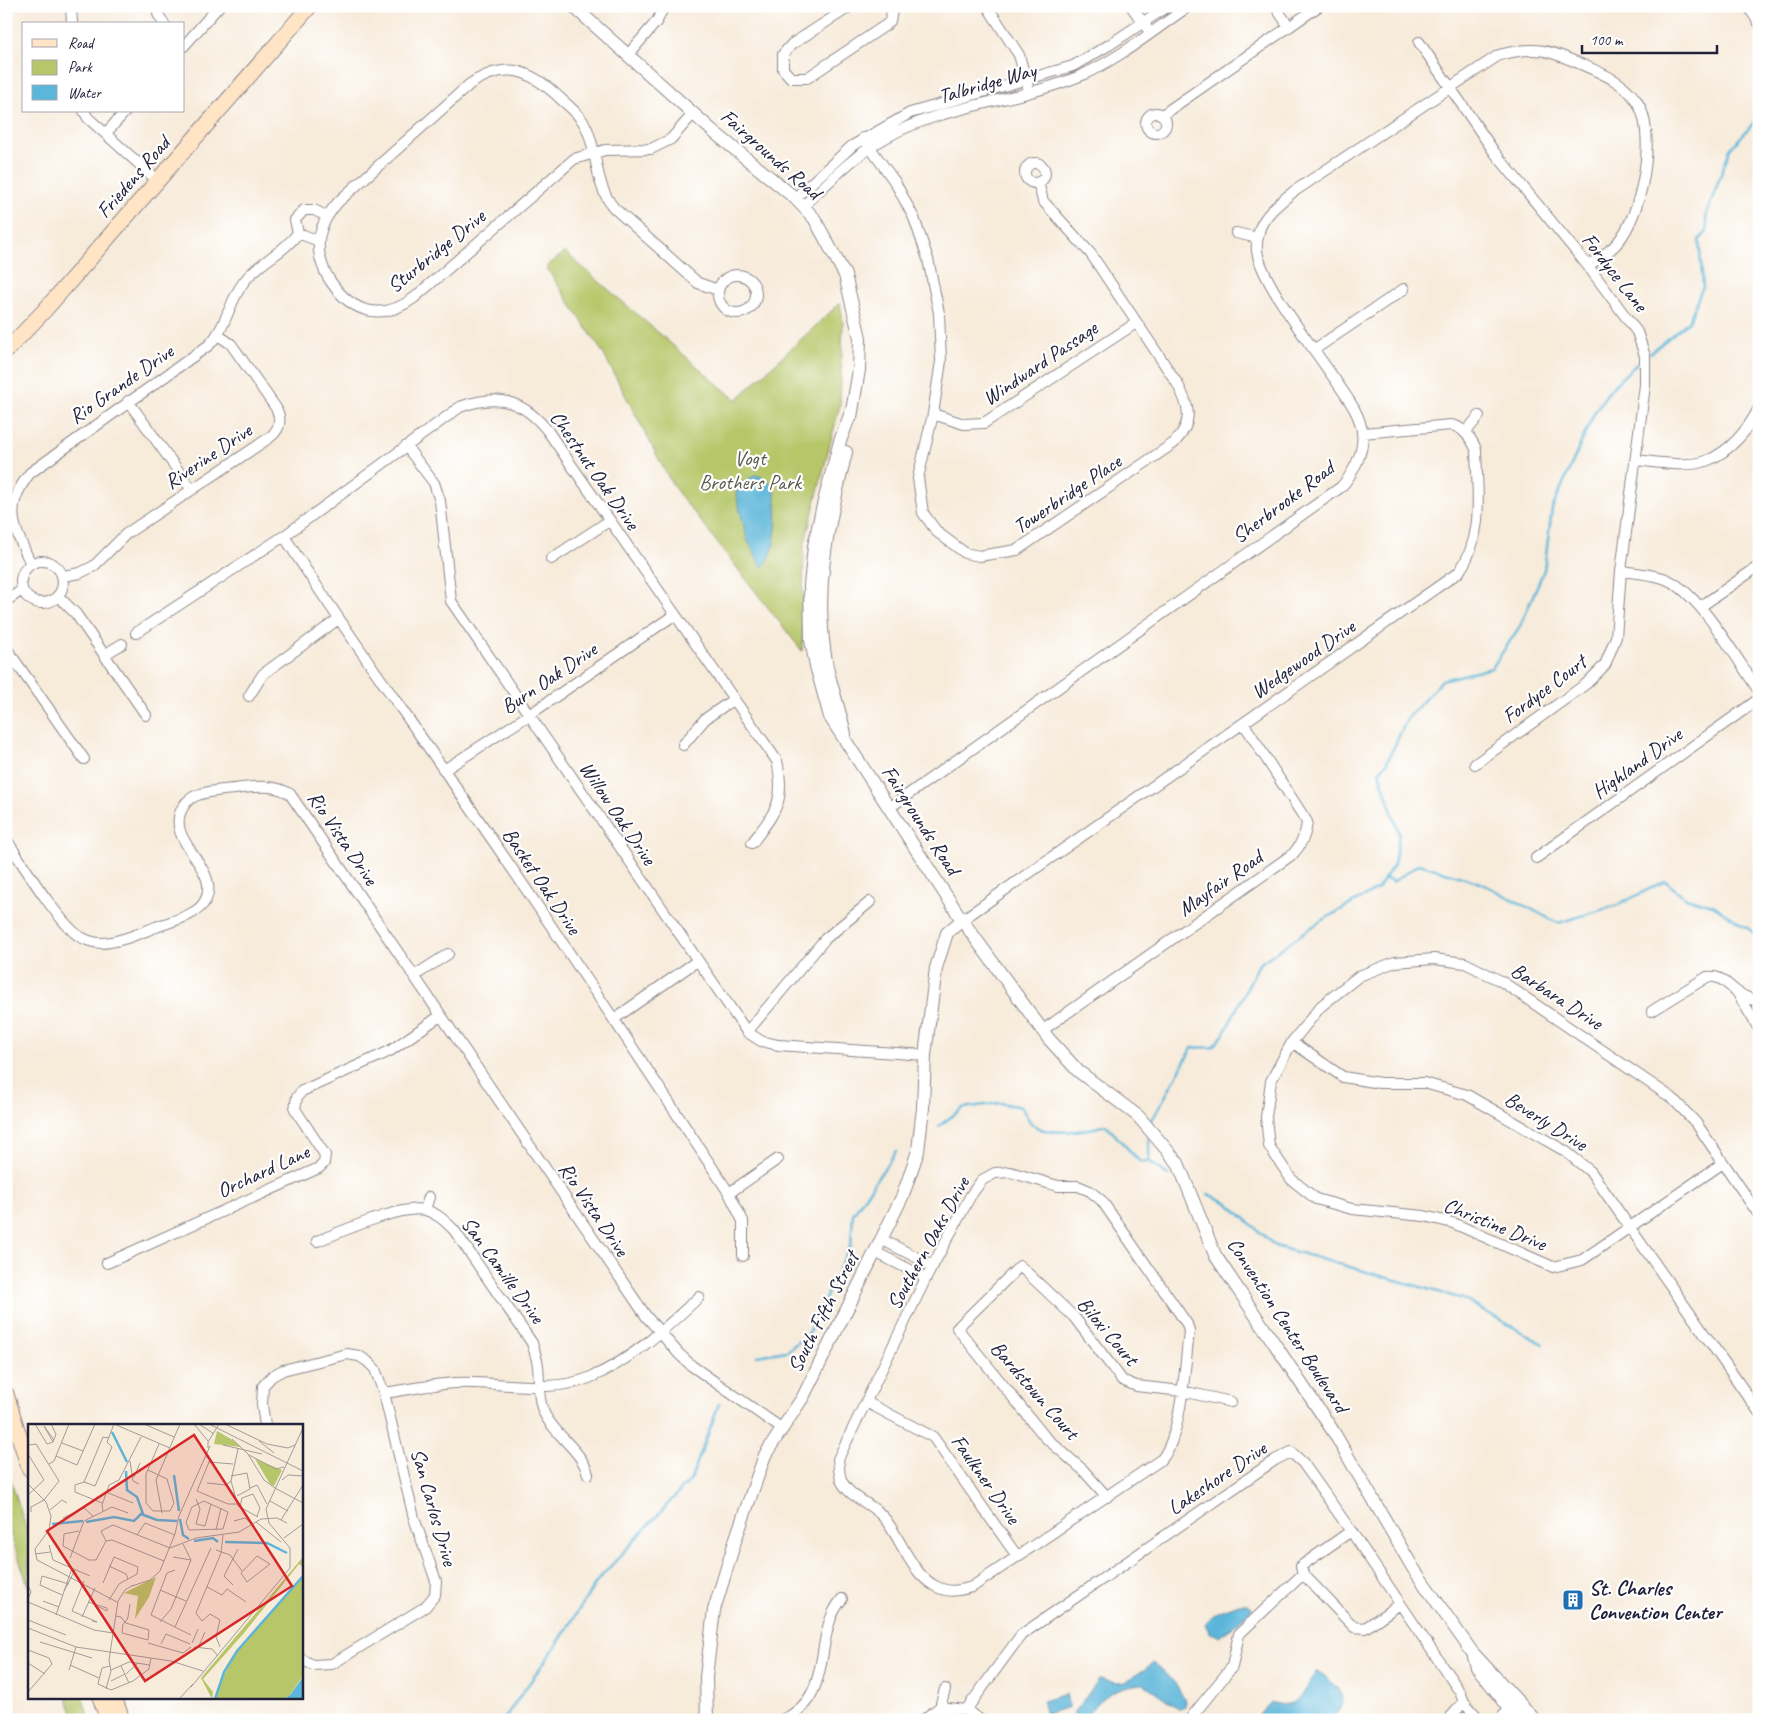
<svg xmlns="http://www.w3.org/2000/svg" width="1765" height="1726" font-family="Caveat,sans-serif">
<style>
.green{fill:#b6c668;stroke:#6c7452}
.water{fill:#5bb6d9;stroke:#3e6c8a}
.lines{fill:none;stroke-linecap:round;stroke-linejoin:round}
.stream{stroke:#5bb6d9;stroke-width:2.5}
.minor-casing{stroke:#8c868a;stroke-width:12}
.tertiary-casing{stroke:#8c868a;stroke-width:14}
.secondary-casing{stroke:#8c868a;stroke-width:17}
.minor{stroke:#fff;stroke-width:10}
.tertiary{stroke:#fff;stroke-width:12}
.secondary{stroke:#ffe4c6;stroke-width:15}
.labels{text-anchor:middle;stroke-width:4.5;stroke-linejoin:round;paint-order:stroke}
.street-label{font-size:21px;fill:#22223b;stroke:#fff}
.park-label{font-size:21px;fill:#565b4b;stroke:#fff}
.poi-label{font-size:21px;font-weight:bold;fill:#22223b;stroke:#fff;text-anchor:start}
.inset-river{fill:none;stroke:#5bb6d9;stroke-width:2.5}
.inset-road{fill:none;stroke:#a29b9a;stroke-width:1}
.view{fill:#d62828;fill-opacity:0.15;stroke:#d62828;stroke-width:2.5}
.inset-edge{fill:none;stroke:#22223b;stroke-width:2.5}
</style>
<rect width="100%" height="100%" fill="#fff"/>
<filter id="ink" filterUnits="userSpaceOnUse"><feTurbulence type="fractalNoise" baseFrequency=".02" numOctaves="2"/><feDisplacementMap in="SourceGraphic" scale="10" xChannelSelector="R" yChannelSelector="G"/><feConvolveMatrix kernelMatrix="1 2 1 2 8 2 1 2 1" color-interpolation-filters="sRGB"/></filter>
<filter id="wash" filterUnits="userSpaceOnUse"><feTurbulence type="fractalNoise" baseFrequency=".0096" numOctaves="4" result="noise"/><feDisplacementMap in="SourceGraphic" scale="20" xChannelSelector="R" yChannelSelector="G"/><feGaussianBlur stdDeviation="1.12" result="paint"/><feColorMatrix in="noise" values="0 0 0 0 0 0 0 0 0 0 0 0 0 0 0 0 0 1.4 0 .05"/><feComposite in="paint" operator="in"/></filter>
<g filter="url(#wash)">
<rect width="100%" height="100%" fill="#f7ebda"/>
<path class="green" d="M565,252L736,400L840,303L843,320L840,405L804,546L802,651L673,486L603,353L546,267Z
M6,1466L29,1537V1588L6,1521Z
M67,1697H82L90,1720H74Z"/>
<path class="water" d="M756,475C762,477 768,479 772,485C780,499 778,559 762,567L747,539L736,494L740,484Z
M1239,1604H1248L1253,1608L1233,1627L1220,1637L1209,1632L1205,1624C1213,1612 1226,1608 1239,1604Z
M1154,1663L1174,1682L1186,1701L1185,1707L1180,1709L1144,1684C1114,1686 1101,1697 1083,1720L1073,1713L1100,1679L1116,1683L1125,1682Z
M1315,1672C1322,1672 1326,1677 1331,1682C1346,1695 1346,1708 1329,1720L1317,1716L1301,1720H1254L1271,1702C1296,1712 1307,1690 1315,1672Z
M1066,1694L1069,1707L1046,1714L1042,1701Z"/>
<g class="lines">
<path class="stream" d="M1650,353L1689,321L1703,286L1699,240L1707,232L1706,216L1730,149L1759,117
M1384,878L1393,882L1419,864L1481,883L1558,923L1618,905L1665,881L1686,898L1713,905L1753,932L1759,933
M1150,1124L1192,1048L1213,1047L1224,1034L1259,964L1319,922L1378,889L1394,864L1399,834L1379,772L1386,764L1407,719L1442,680L1492,668L1520,626L1544,570L1552,509L1592,418C1602,396 1619,379 1637,364
M939,1126L963,1108L1000,1103L1021,1107C1025,1112 1028,1120 1032,1124C1048,1138 1088,1130 1106,1125L1140,1162L1149,1161V1137
M1149,1161L1169,1176
M1208,1194L1228,1203L1275,1246L1463,1299L1543,1344
M757,1356L787,1351L809,1333L851,1244L853,1214L896,1151
M503,1720L558,1643L597,1581L691,1479L719,1404"/>
</g>
</g>
<g filter="url(#ink)">
<g class="lines">
<g class="minor-casing">
<path id="minor" d="M71,6L72,24
M158,6V14L164,24
M851,6L792,44L783,54V69L791,78H807L886,25L890,21L893,6
M987,6L1019,55L1028,87
M1131,6L1147,28
M1275,6L1289,27
M1748,6L1759,23
M1419,42L1495,153L1588,266L1637,332L1645,356V385L1621,571L1616,637L1605,665L1586,684L1475,764
M184,46L219,6
M628,55L657,21L664,6
M84,111L88,118L158,181
M1146 123a10 10 0 1 1 20 0a10 10 0 1 1-20 0Z
M693,114L671,139L651,149L605,150L574,159L414,298C383,321 353,314 331,282C322,269 316,251 320,234C323,221 330,211 339,201L470,84C509,59 531,71 562,100C571,108 582,117 587,129C598,155 595,186 614,208L698,283L718,290
M1162,115L1319,6
M106,133L126,111
M863,138L895,182L914,218L928,259L939,313L941,361L933,414L918,478L923,513L937,532L965,553L979,556L1017,550L1174,443C1194,422 1190,407 1177,383L1091,254L1043,201L1038,182
M1025 173a10 10 0 1 1 20 0a10 10 0 1 1-20 0Z
M795,198L852,146L910,113L1073,66L1109,45L1168,6
M803,206C829,182 854,155 885,138C945,104 1017,102 1080,76C1119,59 1154,30 1189,6
M1236,233L1258,238
M319,241L298,233L295,220L304,210H314L326,216
M718 294a19 19 0 1 1 38 0a19 19 0 1 1-38 0Z
M1315,349L1404,289
M128,401L192,490
M933,414L964,424L984,423L1136,323
M1465,433L1479,416
M406,446L434,483L440,501L451,601L747,1032L761,1041L778,1045L925,1055
M1636,460C1655,462 1688,468 1706,461C1730,452 1748,430 1759,408
M284,536C335,616 390,692 444,770C541,909 635,1051 729,1193L743,1221V1256
M551,559L609,521
M21 582a21 21 0 1 1 42 0a21 21 0 1 1-42 0Z
M31,564C14,527 2,509 30,473L209,345C226,328 229,302 243,283C258,262 283,254 298,233
M1621,571C1635,573 1650,574 1663,578C1698,589 1737,660 1759,691
M63,576L80,573L94,566L126,534L269,438C280,430 282,420 276,408L231,344L218,335
M58,596L76,614L146,715
M6,601L22,590
M1700,607L1759,566
M136,633L284,536L460,407C496,394 522,399 547,430L777,761C786,802 775,812 752,843
M6,648L84,759
M104,655L122,644
M249,696L263,674L337,620
M683,745L705,719L734,699
M444,770L529,715L674,615
M889,808L1341,487C1353,474 1365,451 1362,432C1360,414 1348,399 1338,384C1318,354 1262,284 1257,251C1256,243 1258,235 1260,228C1266,213 1281,202 1293,192L1499,55C1536,45 1548,50 1583,65C1604,74 1630,85 1640,107C1656,141 1641,215 1618,242C1610,252 1598,259 1588,266
M6,839C24,866 53,914 76,934C82,939 93,943 101,943C118,943 140,933 156,927C171,921 197,916 205,901C223,868 162,841 183,807C187,800 193,796 201,794C214,790 229,790 242,788C259,786 276,785 290,794L646,1316L679,1354L692,1366L781,1428
M1536,858L1759,699
M962,920L1459,572C1485,535 1477,492 1476,449C1471,438 1463,427 1451,425L1363,433
M414,976L448,954
M1737,992L1759,1029
M1652,1011L1707,977C1721,975 1725,983 1736,991C1742,996 1751,999 1759,1002
M614,1019L697,961
M1043,1030L1293,854C1302,844 1306,835 1307,822L1244,724
M747,1032L825,939L870,902
M1292,1042L1343,1077L1380,1083H1424L1467,1095L1565,1151L1591,1172L1759,1412
M1723,1163L1582,1260L1553,1267L1453,1223L1424,1216L1352,1209L1316,1199L1291,1179L1269,1146L1266,1117L1271,1081L1292,1042L1321,1006L1359,976L1395,962L1434,959L1465,963L1501,981L1672,1098L1696,1123L1759,1215
M1010,1172L1058,1186H1078L1090,1191L1102,1201L1187,1324L1189,1331C1185,1364 1182,1434 1162,1459L972,1587C958,1591 948,1593 935,1586C911,1573 901,1539 885,1519C873,1503 852,1500 842,1482C839,1476 839,1466 838,1459L926,1278L971,1195L982,1180L995,1173Z
M729,1193L778,1159
M425,1210L429,1197
M881,1239L933,1266
M317,1241C342,1232 402,1204 425,1210C437,1213 445,1221 454,1230L532,1343C534,1351 537,1358 538,1366C540,1383 537,1400 545,1415C557,1437 581,1450 588,1474
M875,1252L926,1278
M107,1263L319,1168L324,1163L325,1155L295,1109L297,1097L302,1091L390,1051L440,1016
M384,1393C407,1390 432,1384 456,1383C499,1381 548,1394 589,1378C631,1361 667,1327 699,1297
M866,1402L933,1437L1017,1556
M265,1425L262,1405L263,1386L272,1376L283,1370L347,1354L359,1356L367,1361L375,1369L384,1393L414,1518L436,1581L435,1595L425,1607L332,1664L313,1665L301,1659
M1107,1497L1083,1470L1045,1437L957,1328L1020,1266L1074,1317L1122,1380L1136,1386L1182,1391L1231,1402
M1351,1531L1301,1566L1303,1574L1354,1627L1365,1628L1400,1604
M940,1707L966,1710L980,1720
M940,1707L945,1689
M966,1710L1021,1635L1275,1460L1291,1452L1303,1463L1351,1531L1460,1692L1464,1702L1480,1720
M782,1720C837,1696 811,1635 842,1599
M923,1720L940,1707
M1189,1720L1232,1667L1239,1634L1303,1574
M1448,1720L1464,1702
M1499,1720L1515,1704"/>
</g>
<g class="tertiary-casing">
<path id="tertiary" d="M573,6L715,133L795,198L814,218L845,275L860,338L859,370L851,417
M852,410L840,441L822,509L814,546L810,585L811,640L816,666L830,717L962,920L1048,1038L1078,1071L1138,1116L1178,1163L1215,1255L1333,1431L1413,1568L1472,1652L1535,1720
M845,734C840,711 832,689 827,667C812,589 828,527 846,452
M1474,1657L1477,1667L1519,1720
M707,1720L706,1677L714,1610L736,1538L765,1455L803,1397L853,1297L903,1195L918,1151L923,1108L925,1055L936,968L947,933L962,920"/>
</g>
<g class="secondary-casing">
<path id="secondary" d="M6,351L44,311L310,6
M6,1394L29,1468
M100,1697L108,1720
M114,1697L122,1720"/>
</g>
<use href="#minor" class="minor"/>
<use href="#tertiary" class="tertiary"/>
<use href="#secondary" class="secondary"/>
</g>
</g>
<defs>
<g id="building-square" transform="scale(1.125)"><rect x="-9" y="-9" width="18" height="18" rx="4" fill="#1f6fb2" stroke="#fff"/><path d="M-4-6H4V6H1V3H-1V6H-4ZM-2.5-4.3h1.7v1.8h-1.7ZM.8-4.3h1.7v1.8H.8ZM-2.5-1h1.7V.8h-1.7ZM.8-1h1.7V.8H.8Z" fill="#fff"/></g>
</defs>
<g fill-rule="evenodd">
<use href="#building-square" x="1573" y="1600"/>
</g>
<g class="labels">
<g class="street-label">
<text transform="translate(987 83) rotate(-16)" y="7">Talbridge Way</text>
<text transform="translate(771 154) rotate(41)" y="7">Fairgrounds Road</text>
<text transform="translate(133 177) rotate(-49)" y="7">Friedens Road</text>
<text transform="translate(436 251) rotate(-39)" y="7">Sturbridge Drive</text>
<text transform="translate(1615 272) rotate(52)" y="7">Fordyce Lane</text>
<text transform="translate(1040 363) rotate(-34)" y="7">Windward Passage</text>
<text transform="translate(121 384) rotate(-35)" y="7">Rio Grande Drive</text>
<text transform="translate(208 456) rotate(-34)" y="7">Riverine Drive</text>
<text transform="translate(595 470) rotate(55)" y="7">Chestnut Oak Drive</text>
<text transform="translate(1067 494) rotate(-34)" y="7">Towerbridge Place</text>
<text transform="translate(1283 502) rotate(-37)" y="7">Sherbrooke Road</text>
<text transform="translate(1303 659) rotate(-35)" y="7">Wedgewood Drive</text>
<text transform="translate(549 678) rotate(-34)" y="7">Burn Oak Drive</text>
<text transform="translate(1544 689) rotate(-37)" y="7">Fordyce Court</text>
<text transform="translate(1637 763) rotate(-36)" y="7">Highland Drive</text>
<text transform="translate(618 813) rotate(56)" y="7">Willow Oak Drive</text>
<text transform="translate(921 820) rotate(57)" y="7">Fairgrounds Road</text>
<text transform="translate(343 838) rotate(56)" y="7">Rio Vista Drive</text>
<text transform="translate(542 881) rotate(56)" y="7">Basket Oak Drive</text>
<text transform="translate(1220 883) rotate(-35)" y="7">Mayfair Road</text>
<text transform="translate(1557 996) rotate(33)" y="7">Barbara Drive</text>
<text transform="translate(1546 1121) rotate(32)" y="7">Beverly Drive</text>
<text transform="translate(263 1171) rotate(-25)" y="7">Orchard Lane</text>
<text transform="translate(594 1209) rotate(56)" y="7">Rio Vista Drive</text>
<text transform="translate(1495 1224) rotate(22)" y="7">Christine Drive</text>
<text transform="translate(928 1243) rotate(-61)" y="7">Southern Oaks Drive</text>
<text transform="translate(503 1270) rotate(54)" y="7">San Camille Drive</text>
<text transform="translate(823 1312) rotate(-63)" y="7">South Fifth Street</text>
<text transform="translate(1288 1325) rotate(57)" y="7">Convention Center Boulevard</text>
<text transform="translate(1108 1331) rotate(50)" y="7">Biloxi Court</text>
<text transform="translate(1035 1390) rotate(49)" y="7">Bardstown Court</text>
<text transform="translate(1217 1478) rotate(-34)" y="7">Lakeshore Drive</text>
<text transform="translate(986 1479) rotate(55)" y="7">Faulkner Drive</text>
<text transform="translate(434 1507) rotate(74)" y="7">San Carlos Drive</text>
</g>
<g class="park-label">
<text x="750" y="465">Vogt<tspan x="750" dy="24">Brothers Park</tspan></text>
</g>
<g class="poi-label">
<text x="1589" y="1595">St. Charles<tspan x="1589" dy="24">Convention Center</tspan></text>
</g>
</g>
<g transform="translate(28 1424)">
<rect width="275" height="275" fill="#f7ebda"/>
<path d="M189,7L203,15L213,23L186,20ZM227,35L254,46L246,62L242,60ZM275,133V143L271,140L216,209L175,255L185,268L184,275L173,254ZM275,152V252L261,272L255,275H188L193,257L209,227ZM128,153L121,173L107,195L110,172L96,169Z" fill="#b6c668"/>
<path d="M275,253V275H256L262,271Z" fill="#5bb6d9"/>
<path class="inset-river" d="M84,8L99,38M98,47L99,66L109,73L115,90M146,51L151,87M152,95L155,111L161,115M58,98L86,93L106,97L113,90L129,96L149,97M24,100L55,97M166,117L185,114L190,118M197,118L239,119L259,129M187,275L196,248L209,227L275,152"/>
<path class="inset-road" d="M7,0L19,20L25,18M23,0L28,10L25,18M86,0L142,24M116,0L146,13M166,0L180,17M171,0L186,10M181,0L275,47M197,0L239,20L260,24L267,21M204,15L220,30L236,56L247,64M231,17L246,29M25,18L16,2L26,16M34,19L55,27M0,21L8,20L31,57L16,76L3,83V88M195,21L234,30M180,24V18L191,0M210,25L203,57L210,82M0,30L16,56L0,71M221,31L248,45L256,43M28,32L49,41M178,33L182,34L181,38L169,67L200,80H209M102,37L105,57L111,60M181,38L205,40M21,40L26,37L41,0M49,41L67,0M120,46L139,55L146,79L142,87H125L118,79V50L131,20M203,52L219,49L222,65L209,72M106,53L112,39M254,56L260,51L275,52M56,58L67,62L84,23L79,18L86,0M56,58L75,13L81,14M56,58L47,61V68L74,79M179,59L198,61L203,57M0,60L18,78L23,92L21,106L7,125L9,136L89,178M222,64L229,61L239,80M247,64L275,79M78,68L105,79M168,75L172,85L168,100L177,102L183,80M176,77L200,88L195,105L161,106L158,98L164,83ZM242,77L260,87M210,82L230,93M212,83L214,74L225,70L232,84L229,92M22,86L34,76L39,79M75,87L74,81L81,61L91,56L113,13M134,89L128,56L152,0M35,94L56,84L65,92M253,96L275,61M206,97L217,94L225,101M228,98L253,118M188,106L193,84M51,107L36,110L35,122L61,136H68L78,117M109,111L117,99L147,111M256,114L275,100M78,117L73,107L85,101L142,124M78,117L84,116L136,137M21,121L25,136L62,152M142,124L168,114L211,108L233,95L249,94L259,99M188,126L202,131L214,147M7,130L22,128M229,132L242,140L219,158L213,149ZM145,133L163,136M42,134L56,97L84,83L100,89M81,142L98,150L100,155M147,146L139,149L123,191L163,211M56,157L44,187L69,198L64,197M75,159L86,133L110,143L109,150L91,160L81,176M0,161L3,168L0,175M205,161L196,152L210,125M104,162L122,156L132,147L147,110L151,92L182,22M179,163L194,171L199,165L218,178M132,166L158,177M36,167L47,146M34,171L12,161L14,152L41,160M15,177L31,183M0,178L66,206L85,209M60,178L79,184V187L67,181M28,191L44,144M88,192L93,193L96,197L98,199L121,206L120,216L94,209L95,200L99,196L100,193L102,180M54,193L67,164M0,196L38,211M132,198L143,185L163,136L155,120M147,203L183,124M0,204L48,223L143,237L175,247M12,218L64,234M120,219L155,229L163,223M164,219L170,205M133,220L138,210L162,220M166,223L184,225L190,232M192,223L188,213L192,196L182,190L174,197L168,189L193,129L195,111M170,224L177,208M0,226L21,234L24,240L0,268M0,239L17,250M42,241L71,254M82,242L74,244L70,260L83,266L105,257L121,245L123,234M93,242L101,259M41,246L48,223M83,246L101,238L122,241M98,250L110,239M83,257L97,250M163,263L262,144V124L241,99L238,85L275,4M78,265L83,247L81,236L90,177L97,166L105,161M151,275L165,260"/>
<path class="view" d="M166,11L264,162L117,257L19,107Z"/>
<rect width="275" height="275" class="inset-edge"/>
</g>
<rect width="1765" height="1726" fill="none" stroke="#fff" stroke-width="25"/>
<rect x="22" y="22" width="162" height="90" fill="#ffffff" stroke="#a7a7b1"/>
<rect x="32" y="39" width="25" height="8" fill="#ffe4c6" stroke="#a7a7b1"/>
<text x="68" y="48" font-size="15" fill="#22223b">Road</text>
<rect x="32" y="60" width="25" height="15" fill="#b6c668" stroke="#a7a7b1"/>
<text x="68" y="72" font-size="15" fill="#22223b">Park</text>
<rect x="32" y="85" width="25" height="15" fill="#5bb6d9" stroke="#a7a7b1"/>
<text x="68" y="98" font-size="15" fill="#22223b">Water</text>
<path d="M1582 45v8h135v-8" fill="none" stroke="#22223b" stroke-width="2.5"/>
<text x="1590" y="45" font-size="15" fill="#22223b" stroke="#ffffff" stroke-width="4" paint-order="stroke">100 m</text>
</svg>
